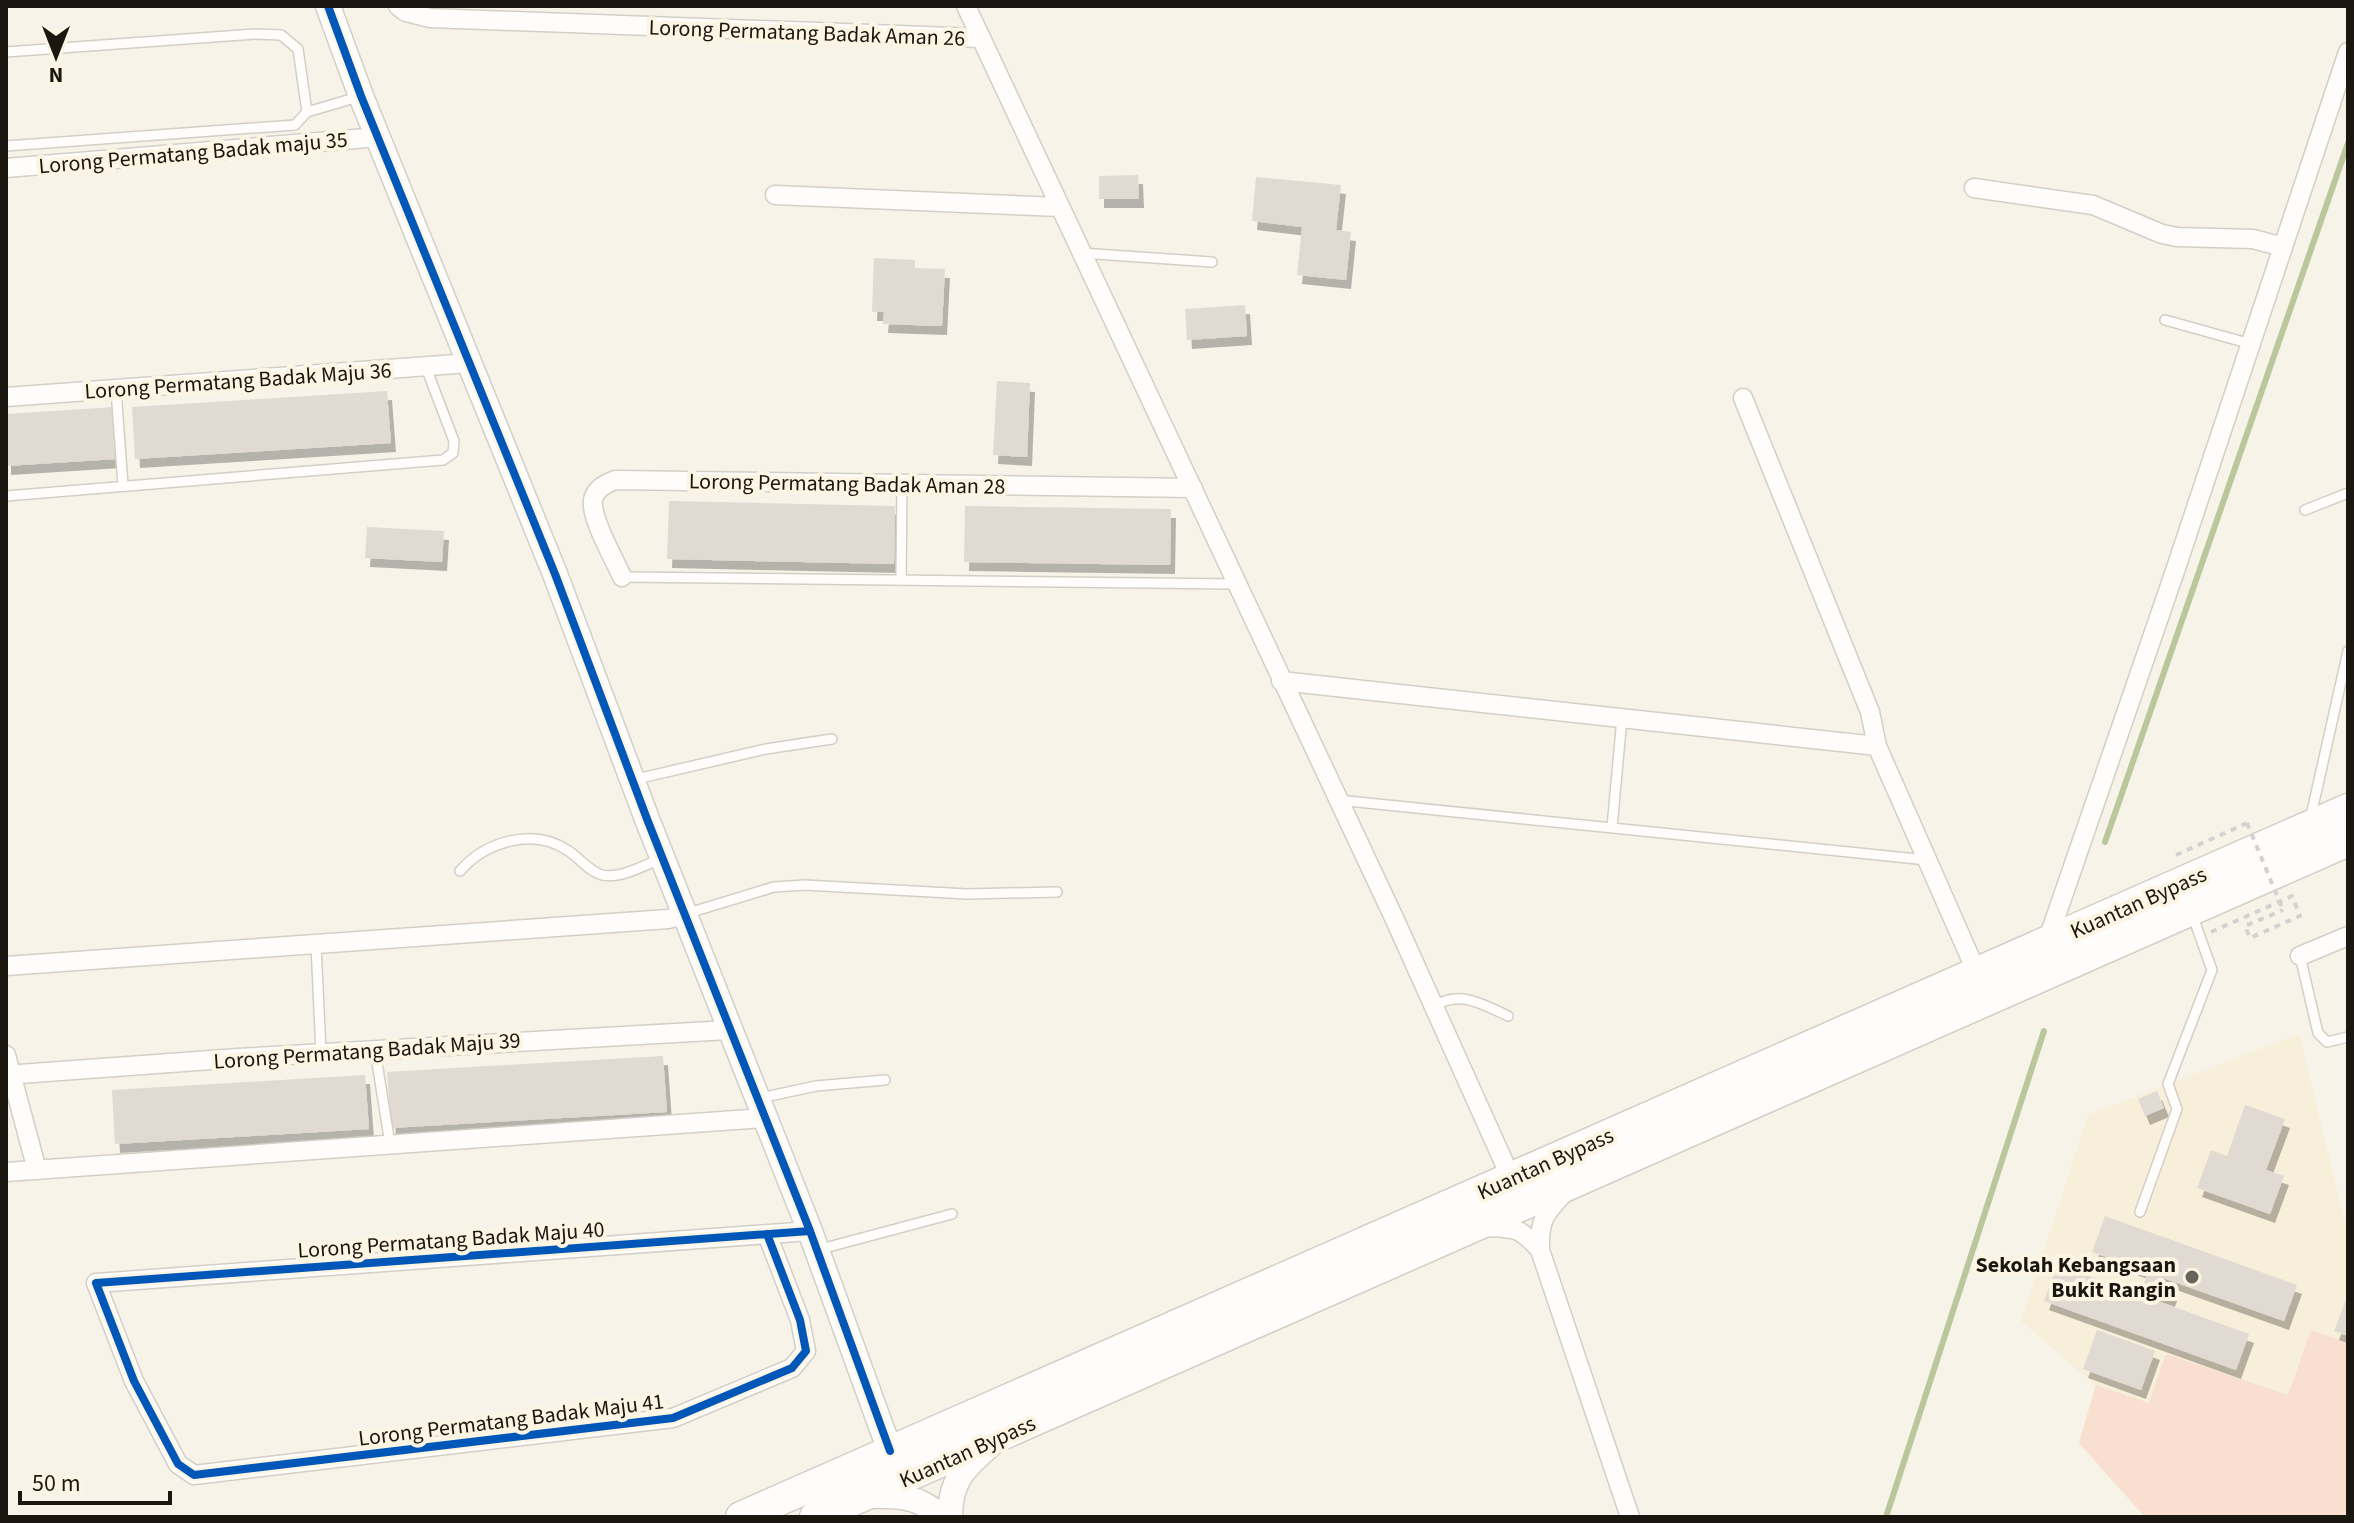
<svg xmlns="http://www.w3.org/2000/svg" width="2354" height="1523" font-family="'Source Sans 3',sans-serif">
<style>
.built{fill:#f8efda}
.green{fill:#f8dfcf}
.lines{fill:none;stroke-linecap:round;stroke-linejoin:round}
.stream{stroke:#bac69b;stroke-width:6}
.building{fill:#e0dad2;filter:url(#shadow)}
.service-casing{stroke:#d3cfc6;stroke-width:12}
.minor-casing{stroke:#d3cfc6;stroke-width:21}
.tertiary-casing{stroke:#d3cfc6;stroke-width:27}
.trunk-casing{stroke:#d3cfc6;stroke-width:33}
.path{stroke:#d3d2d0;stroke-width:4;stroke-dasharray:6 6;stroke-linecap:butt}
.service{stroke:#fefdfc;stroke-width:9}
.minor{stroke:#fefdfc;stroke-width:18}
.tertiary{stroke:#fefdfc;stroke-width:24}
.trunk{stroke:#fefdfc;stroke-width:30}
.path-bridge{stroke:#d3d2d0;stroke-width:4;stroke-dasharray:6 6;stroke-linecap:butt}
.cycleway-casing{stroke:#fdf5e3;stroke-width:13}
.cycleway{stroke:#0057b8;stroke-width:8}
.poi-dot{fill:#68645c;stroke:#fdf5e3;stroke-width:3}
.labels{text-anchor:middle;stroke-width:8;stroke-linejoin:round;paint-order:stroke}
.street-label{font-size:22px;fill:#1b1710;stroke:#fdf5e3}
.poi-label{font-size:22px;font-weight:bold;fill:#1b1710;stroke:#fdf5e3;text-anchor:end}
</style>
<defs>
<filter id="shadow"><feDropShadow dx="5" dy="9" stdDeviation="0" flood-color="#0004"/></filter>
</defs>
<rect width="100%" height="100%" fill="#f7f3e9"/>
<path class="built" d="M2299,1034L2348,1234V1517H2145L2079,1443L2095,1385L2021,1321L2088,1115Z"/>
<path class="green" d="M2311,1330L2348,1343V1517H2145L2079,1443L2096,1385L2149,1403L2166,1354L2288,1395Z"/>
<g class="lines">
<path class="stream" d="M2105,842L2348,143
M1886,1517L2044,1031"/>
</g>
<path class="building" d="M1138,175L1139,199H1099V176Z
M1256,177L1341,185L1336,230L1351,232L1346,280L1297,275L1302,227L1252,221Z
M874,258L915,260V268L945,269L942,326L883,324L884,312H872Z
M1245,305L1247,336L1187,340L1185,309Z
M997,381L1030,383L1027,457L993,455Z
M387,391L391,443L135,459L132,407Z
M114,407L116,459L6,466V414Z
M669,501L895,506L894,564L667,559Z
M965,506L1171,509L1170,565L964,562Z
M367,527L444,531L442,562L365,558Z
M663,1056L667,1112L391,1128L387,1072Z
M365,1075L369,1129L115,1144L112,1090Z
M2157,1091L2164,1108L2145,1116L2138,1099Z
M2245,1105L2285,1119L2266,1170L2284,1176L2270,1214L2197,1188L2211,1150L2227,1156Z
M2105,1216L2297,1285L2284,1321L2163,1278L2161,1282L2174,1287L2169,1300L2156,1296L2155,1300L2249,1334L2236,1370L2044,1301L2057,1265L2140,1294L2148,1272L2092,1252Z
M2348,1294V1336L2334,1331Z
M2097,1330L2155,1351L2141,1390L2083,1369Z"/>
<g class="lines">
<g class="service-casing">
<path id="service" d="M6,52L255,34L281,35L298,49L307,112
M6,146L295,125L307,112L358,97
M1081,253L1212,262
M2165,320L2251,344
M116,389L123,486
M6,496L443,460L453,453L454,441L425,365
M2305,510L2348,493
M622,577L1235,584
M901,580L902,484
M632,780L766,749L832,739
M1338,800L1927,860
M2310,820L2348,651
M1612,827L1622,718
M460,871C485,842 533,827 567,850C579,857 588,871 602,875C621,879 645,865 662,858
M685,914L774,887L805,885L967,894L1057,892
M316,945L321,1053
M2300,956L2318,1033L2327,1042L2348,1037
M1434,1006C1461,990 1482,1004 1508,1016
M375,1050L390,1144
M760,1098L816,1086L885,1080
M2140,1212L2177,1109L2168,1084L2212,970L2192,914
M817,1250L952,1214"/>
</g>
<g class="minor-casing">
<path id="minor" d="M398,6L406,12L430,18L980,38
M966,6L1395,920L1511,1178
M6,168L379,137
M1974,188L2093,205L2162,234L2177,237L2253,239L2283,247
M775,195L1059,207
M6,397L470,363
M1743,398L1870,712L1877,746L1977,973
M622,577C615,560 590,518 593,500C595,489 605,484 615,480L1193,488
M1281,681L1877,746
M2047,942L2174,574L2348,52
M2300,956L2348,936
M6,966L668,919L684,915
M6,1055L37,1170
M6,1075L238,1058L728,1030
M6,1172L764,1118
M1564,1193C1544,1214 1539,1221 1540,1250L1630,1517
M1484,1227C1514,1228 1519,1226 1540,1250
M767,1234L800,1320L806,1351L792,1368L673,1418L194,1475L178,1464L134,1381L96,1283C334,1265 572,1248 810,1231"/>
</g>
<g class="tertiary-casing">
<path id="tertiary" d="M328,6L361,96L555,574L647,819L810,1231L890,1451
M865,1496C895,1495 919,1495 941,1517
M950,1517C950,1480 964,1468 990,1445"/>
</g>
<g class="trunk-casing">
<path id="trunk" d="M741,1517L2348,809
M815,1517L2348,841"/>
</g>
<path class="path" d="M2176,855L2247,823
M2211,932L2292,896L2300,916L2250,938L2245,926L2283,910"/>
<use href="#service" class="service"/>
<use href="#minor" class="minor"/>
<use href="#tertiary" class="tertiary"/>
<use href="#trunk" class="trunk"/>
<path class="path-bridge" d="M2247,823L2283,910"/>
<g class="cycleway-casing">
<path id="cycleway" d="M328,6L361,96L555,574L647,819L810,1231L890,1451
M767,1234L800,1320L806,1351L792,1368L673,1418L194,1475L178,1464L134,1381L96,1283C334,1265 572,1248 810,1231"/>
</g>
<use href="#cycleway" class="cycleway"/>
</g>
<circle class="poi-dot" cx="2192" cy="1277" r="8"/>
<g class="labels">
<g class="street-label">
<text transform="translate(807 32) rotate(2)" y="8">Lorong Permatang Badak Aman 26</text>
<text transform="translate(193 152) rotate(-5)" y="8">Lorong Permatang Badak maju 35</text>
<text transform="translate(238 380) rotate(-4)" y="8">Lorong Permatang Badak Maju 36</text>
<text transform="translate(847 483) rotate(1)" y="8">Lorong Permatang Badak Aman 28</text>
<text transform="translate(2138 902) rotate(-24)" y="8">Kuantan Bypass</text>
<text transform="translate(367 1050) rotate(-4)" y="8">Lorong Permatang Badak Maju 39</text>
<text transform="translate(1545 1163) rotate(-24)" y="8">Kuantan Bypass</text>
<text transform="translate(451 1239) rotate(-4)" y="8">Lorong Permatang Badak Maju 40</text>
<text transform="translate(511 1419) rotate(-7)" y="8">Lorong Permatang Badak Maju 41</text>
<text transform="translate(967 1451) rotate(-24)" y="8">Kuantan Bypass</text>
</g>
<g class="poi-label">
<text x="2176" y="1272">Sekolah Kebangsaan<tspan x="2176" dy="25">Bukit Rangin</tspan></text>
</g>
</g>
<rect width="2354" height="1523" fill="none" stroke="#1b1710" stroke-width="16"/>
<g transform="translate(56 56) rotate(180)" stroke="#fdf5e3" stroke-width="6" paint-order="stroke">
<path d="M0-6L14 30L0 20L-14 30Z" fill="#1b1710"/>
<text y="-12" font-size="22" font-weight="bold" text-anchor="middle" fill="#1b1710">N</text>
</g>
<path d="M20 1491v12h150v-12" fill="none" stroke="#1b1710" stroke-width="4"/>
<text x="32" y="1491" font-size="24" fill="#1b1710" stroke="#fdf5e3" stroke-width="6" paint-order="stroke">50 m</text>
</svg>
